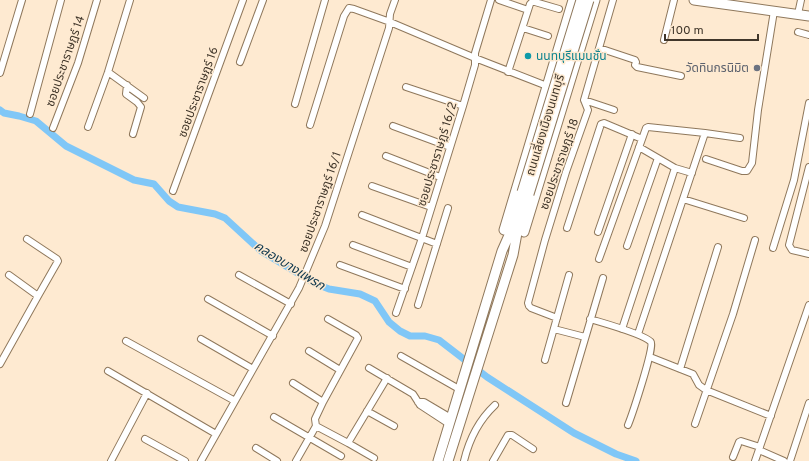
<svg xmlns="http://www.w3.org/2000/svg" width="809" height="461" font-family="Overpass,'Noto Sans Thai',sans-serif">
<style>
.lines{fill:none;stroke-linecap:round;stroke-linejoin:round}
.canal{stroke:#80c7f7;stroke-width:7}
.street-casing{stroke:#8f785c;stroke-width:8}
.secondary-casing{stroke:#8f785c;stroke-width:11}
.street{stroke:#fff;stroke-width:6}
.secondary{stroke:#fff;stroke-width:9}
.secondary-bridge-casing{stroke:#8f785c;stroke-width:11;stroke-linecap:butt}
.secondary-bridge{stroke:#fff;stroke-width:9}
.culture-dot{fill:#0f9aa8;stroke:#feead1;stroke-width:1.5}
.worship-dot{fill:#6b7280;stroke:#feead1;stroke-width:1.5}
.labels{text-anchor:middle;stroke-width:3;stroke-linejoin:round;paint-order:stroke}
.culture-label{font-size:12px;fill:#0d838f;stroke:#feead1;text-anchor:start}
.street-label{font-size:12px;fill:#40362a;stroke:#feead1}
.worship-label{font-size:12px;fill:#5b616d;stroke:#feead1;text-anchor:end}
.water-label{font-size:13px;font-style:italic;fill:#0e374e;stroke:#feead1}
</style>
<rect width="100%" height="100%" fill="#feead1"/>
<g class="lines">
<path class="canal" d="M0,110L4,113L19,116L36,121L66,146L134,180L154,184L169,201L178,207L215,214L225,218L261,251L314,283L329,289L360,294L375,301L389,322L400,331L410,336H425L439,340L487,377L574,433L616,454L636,461"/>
<g class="street-casing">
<path id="street" d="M499,0L528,10
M798,14L801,0
M523,28L548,36
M798,32L809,35
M664,40L674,0
M599,48L635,60L636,62L635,65L637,67L681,76
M240,62L263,0
M108,72L144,98
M508,72L530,4L532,2H535L559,9
M0,73L22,0
M127,85L126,94L137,102L141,107L133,134
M406,87L463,106
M584,100L614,110
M295,104L325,0
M30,114L61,0
M310,125L344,16L349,8L354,9L390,22L475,58L547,86
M393,126L450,147
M88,127L108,72L130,0
M53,128L78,63L97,0
M639,147L675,168
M386,156L440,177
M706,159L742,171H747L752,163L758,110L774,11
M809,167L789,245L792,250L809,254
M372,186L431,207
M173,191L243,0
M683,199L744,218
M362,215L437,244
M567,228L601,124L604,123L642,139
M598,232L632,134
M27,239L57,259L58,261L38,296
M353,245L412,267
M627,246L658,158
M773,248L794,180L809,103
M599,259L646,128L648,127L705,133
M340,265L405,289
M239,275L291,304
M208,299L273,336
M418,305L448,208
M396,313L422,238L463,106L475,65V53L491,0
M557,318L531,308L529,306L528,303L545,240L566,172L588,110L584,100L613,0
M590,319C603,323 644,334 651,342C655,346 632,415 628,425
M554,329L585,337
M622,329L675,168L692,173
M638,334L705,133L740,138
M201,339L253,369
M126,341L235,401
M309,351L340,370
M401,356L459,389
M650,357L693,374L699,385L706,390L771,416
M545,360L569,275
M0,364L38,296L9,275
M369,368L413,394L420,405L449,424
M680,369L718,247
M108,371L216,434
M293,383L323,402
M418,402H424L451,418
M566,403L603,278
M367,411L394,426
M274,417L341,456
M695,424L733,314L755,240
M316,426L348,443L387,378
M145,439L185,461
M348,443L374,458
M256,448L277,461
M759,450L784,461
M733,457L739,442L741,441L760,447
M111,461L147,393
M201,461L299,288L325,226L389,28L390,14L395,0
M296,461L316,426L315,419L323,402L358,338L356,335L328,319
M464,461C469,440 479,420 495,405
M493,461L508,435H512L533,449
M755,461L809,305
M790,461L809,403"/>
</g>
<g class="secondary-casing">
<path id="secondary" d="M694,0L809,16
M504,230L573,0
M524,232L595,0
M438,461L502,251L510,233L522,192
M448,461L513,255L517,233L529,194"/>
</g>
<use href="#street" class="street"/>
<use href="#secondary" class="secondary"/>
<g class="secondary-bridge-casing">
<path id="secondary-bridge" d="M522,192L581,0
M529,194L589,0"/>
</g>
<use href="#secondary-bridge" class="secondary-bridge"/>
</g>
<circle class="culture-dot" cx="528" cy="56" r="4"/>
<circle class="worship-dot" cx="757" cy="68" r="4"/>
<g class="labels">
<g class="culture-label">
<text x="536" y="60">นนทบุรีแมนชั่น</text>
</g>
<g class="street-label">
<text transform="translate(65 61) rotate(-71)" y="4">ซอยประชาราษฏร์ 14</text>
<text transform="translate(198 92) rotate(-70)" y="4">ซอยประชาราษฎร์ 16</text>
<text transform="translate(545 125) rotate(-73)" y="4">ถนนเลี่ยงเมืองนนทบุรี</text>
<text transform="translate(437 154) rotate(-73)" y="4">ซอยประชาราษฎร์ 16/2</text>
<text transform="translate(559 164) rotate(-71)" y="4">ซอยประชาราษฎร์ 18</text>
<text transform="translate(320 202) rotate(-71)" y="4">ซอยประชาราษฎร์ 16/1</text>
</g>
<g class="worship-label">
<text x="749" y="72">วัดทินกรนิมิต</text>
</g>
<g class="water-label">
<text transform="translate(290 265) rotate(32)" y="5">คลองบางแพรก</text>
</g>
</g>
<path d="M665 34v6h93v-6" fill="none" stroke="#40362a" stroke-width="2"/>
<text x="671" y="34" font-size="12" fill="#40362a" stroke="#feead1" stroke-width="3" paint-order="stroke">100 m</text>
</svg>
